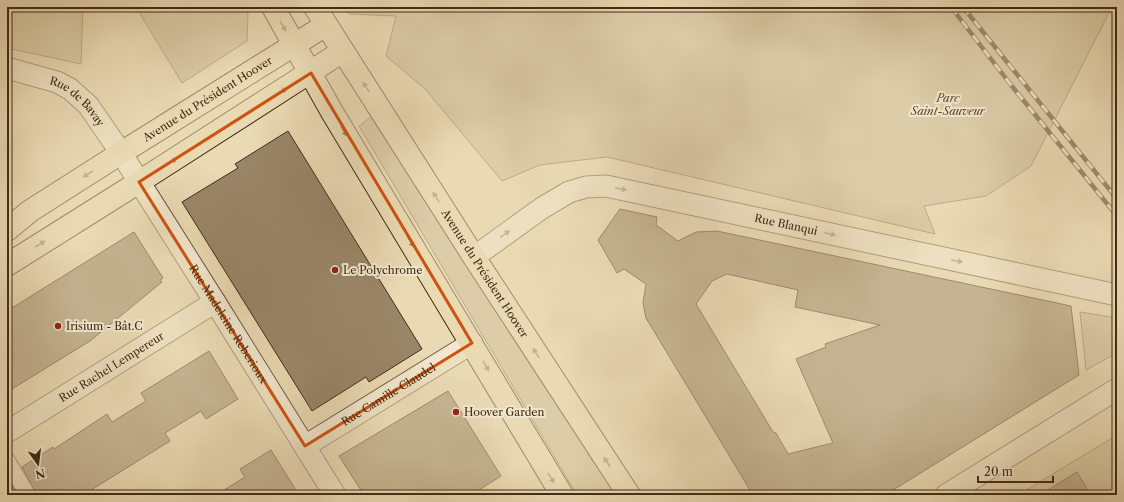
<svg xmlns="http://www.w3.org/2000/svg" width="1124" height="502" font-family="'Libre Caslon Text',serif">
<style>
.green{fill:#cdbc99;stroke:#887458}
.building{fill:#998668;stroke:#422b16;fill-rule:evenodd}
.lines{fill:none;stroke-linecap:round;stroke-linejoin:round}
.pedestrian-casing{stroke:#6c573e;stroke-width:17}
.minor-casing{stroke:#6c573e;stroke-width:23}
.primary-casing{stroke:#422b16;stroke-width:24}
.trunk-casing{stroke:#422b16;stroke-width:24}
.pedestrian{stroke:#f1e7ce;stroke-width:15}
.minor{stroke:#f1e7ce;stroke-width:21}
.primary{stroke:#eadab4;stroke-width:22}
.trunk{stroke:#eadab4;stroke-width:22}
.rail-casing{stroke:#422b16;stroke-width:4.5}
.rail{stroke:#f1e7ce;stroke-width:3;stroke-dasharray:9;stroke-linecap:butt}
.oneway{fill:#968265}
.oneway2{fill:#9a8972}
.marked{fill:none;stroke:#cf520e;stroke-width:3;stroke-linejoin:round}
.poi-dot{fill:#8f2418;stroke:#f1e7ce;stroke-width:1.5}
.labels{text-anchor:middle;stroke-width:4;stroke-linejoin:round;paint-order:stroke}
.street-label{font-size:11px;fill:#422b16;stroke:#f1e7ce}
.park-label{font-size:11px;font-style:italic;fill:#5e4830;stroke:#f1e7ce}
.poi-label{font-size:11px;fill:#422b16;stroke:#f1e7ce;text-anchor:start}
</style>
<rect width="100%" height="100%" fill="#eadab4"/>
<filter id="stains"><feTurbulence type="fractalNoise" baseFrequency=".005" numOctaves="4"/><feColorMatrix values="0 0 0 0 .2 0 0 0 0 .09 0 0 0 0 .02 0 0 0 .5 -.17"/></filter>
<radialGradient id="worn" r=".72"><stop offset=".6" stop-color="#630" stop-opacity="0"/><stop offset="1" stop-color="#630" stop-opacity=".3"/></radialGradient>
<path class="green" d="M7,7H83L81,64L7,48Z
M136,7H244L248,14L247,41L182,83Z
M344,7H1112L1031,166L986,196L924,206L935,234L607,157L540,165L502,181L425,89L386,56L396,16L349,14Z
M371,117L569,420L616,495H577L359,126Z
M1080,312L1111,317L1117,320V353L1086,370Z
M1117,435V495H1018Z"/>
<path class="building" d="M288,131L422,349L369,382L366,377L312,411L182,202L238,168L235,164Z
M620,209L657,217L656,225L678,241L696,232L717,231L1071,306L1079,375L885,495H753L646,318L643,303L646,284L624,269L617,273L598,240ZM727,274L798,290L795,307L880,325L825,344L826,347L796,359L833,443L788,454L776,433L773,432L696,304L712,281Z
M134,232L163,278L160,280L162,282L90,341L7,392V311Z
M209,351L238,399L206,419L201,411L165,433L170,441L83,495H37L22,467L53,447L54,449L107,414L112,422L146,401L141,393Z
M448,391L501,476L471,495H364L339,456Z
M271,450L299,495H216L245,477L240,469Z
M1077,472L1091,495H1040Z
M7,477L18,495H7Z"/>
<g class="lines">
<g class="pedestrian-casing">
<path id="pedestrian" d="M7,460L28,495"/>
</g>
<g class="minor-casing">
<g id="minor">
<path id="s1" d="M7,68L57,82L70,89L88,105L121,153L215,302L335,495"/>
<path id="s2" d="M474,257L542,208L569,192L586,187L606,186L1117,295"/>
<path id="s3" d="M7,432L215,302"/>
<path id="s4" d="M305,446L472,343"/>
<path d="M946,495L1117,389"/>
</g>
</g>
<g class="primary-casing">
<g id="primary">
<path d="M273,7L332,112L562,495"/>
<path id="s5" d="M315,7L474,257L629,495"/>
<path id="s6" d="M121,153L326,25"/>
<path d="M139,182L343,51"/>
</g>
</g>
<g class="trunk-casing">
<path id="trunk" d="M7,230L30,211L121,153
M7,265L139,182"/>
</g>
<use href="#pedestrian" class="pedestrian"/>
<use href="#minor" class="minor"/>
<use href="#primary" class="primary"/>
<use href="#trunk" class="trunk"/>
<g class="rail-casing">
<path id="rail" d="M951,7L1011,85L1117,216
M963,7L1117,199"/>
</g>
<use href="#rail" class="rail"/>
</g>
<defs><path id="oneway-solid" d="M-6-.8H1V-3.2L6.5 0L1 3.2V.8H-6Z"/></defs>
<g class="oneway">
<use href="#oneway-solid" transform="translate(283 26) rotate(60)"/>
<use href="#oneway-solid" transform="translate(366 87) rotate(-123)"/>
<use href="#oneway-solid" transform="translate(282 91) rotate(-32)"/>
<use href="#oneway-solid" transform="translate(344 131) rotate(59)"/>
<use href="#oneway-solid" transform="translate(172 161) rotate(-33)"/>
<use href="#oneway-solid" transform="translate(88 174) rotate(147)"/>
<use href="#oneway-solid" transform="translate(436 197) rotate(-122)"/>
<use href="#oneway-solid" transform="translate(411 242) rotate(59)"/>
<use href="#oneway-solid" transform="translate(40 244) rotate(-32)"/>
<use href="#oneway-solid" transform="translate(536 353) rotate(-123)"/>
<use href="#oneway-solid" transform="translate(486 366) rotate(60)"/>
<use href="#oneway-solid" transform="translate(607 462) rotate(-123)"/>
<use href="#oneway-solid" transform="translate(551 478) rotate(58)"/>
</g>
<g class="oneway2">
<use href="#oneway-solid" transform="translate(621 189) rotate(12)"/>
<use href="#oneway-solid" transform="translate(505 234) rotate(-36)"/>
<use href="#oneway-solid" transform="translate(830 234) rotate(12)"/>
<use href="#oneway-solid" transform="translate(957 261) rotate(12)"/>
</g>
<path d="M0 0H1124V502H0ZM311,73L472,343L305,446L139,182Z" fill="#eadab4" fill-opacity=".55" fill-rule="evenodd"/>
<path class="marked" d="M311,73L472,343L305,446L139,182Z"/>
<g class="poi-dot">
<circle cx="335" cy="270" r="4"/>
<circle cx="58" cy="326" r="4"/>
<circle cx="456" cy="412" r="4"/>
</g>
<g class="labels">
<g class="street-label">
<text dy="4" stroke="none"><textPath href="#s6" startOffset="102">Avenue du Président Hoover</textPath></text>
<text dy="4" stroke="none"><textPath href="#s1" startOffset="80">Rue de Bavay</textPath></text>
<text dy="4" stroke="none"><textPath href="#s2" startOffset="337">Rue Blanqui</textPath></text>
<text dy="4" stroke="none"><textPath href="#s5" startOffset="316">Avenue du Président Hoover</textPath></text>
<text dy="4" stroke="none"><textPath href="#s1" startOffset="351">Rue Madeleine Reberioux</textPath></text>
<text dy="4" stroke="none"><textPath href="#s3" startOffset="123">Rue Rachel Lempereur</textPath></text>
<text dy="4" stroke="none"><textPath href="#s4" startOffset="98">Rue Camille Claudel</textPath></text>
</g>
<g class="park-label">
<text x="948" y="102">Parc<tspan x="948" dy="13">Saint-Sauveur</tspan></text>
</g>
<g class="poi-label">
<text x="343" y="274">Le Polychrome</text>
<text x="66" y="330">Irisium - Bât.C</text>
<text x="464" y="416">Hoover Garden</text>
</g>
</g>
<rect width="1124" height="502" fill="none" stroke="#eadab4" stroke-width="24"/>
<rect x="8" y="8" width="1108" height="486" fill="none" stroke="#422b16" stroke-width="2"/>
<rect x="12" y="12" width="1100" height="478" fill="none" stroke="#422b16"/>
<g transform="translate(38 464) rotate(166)" stroke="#f1e7ce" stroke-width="3" paint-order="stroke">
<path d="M0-3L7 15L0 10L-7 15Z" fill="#422b16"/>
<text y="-6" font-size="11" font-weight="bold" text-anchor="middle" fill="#422b16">N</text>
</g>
<path d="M978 476v6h75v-6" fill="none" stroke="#422b16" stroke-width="2"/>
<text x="984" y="476" font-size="12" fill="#422b16" stroke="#f1e7ce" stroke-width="3" paint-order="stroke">20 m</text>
<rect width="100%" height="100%" filter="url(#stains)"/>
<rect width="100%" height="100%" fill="url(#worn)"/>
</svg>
